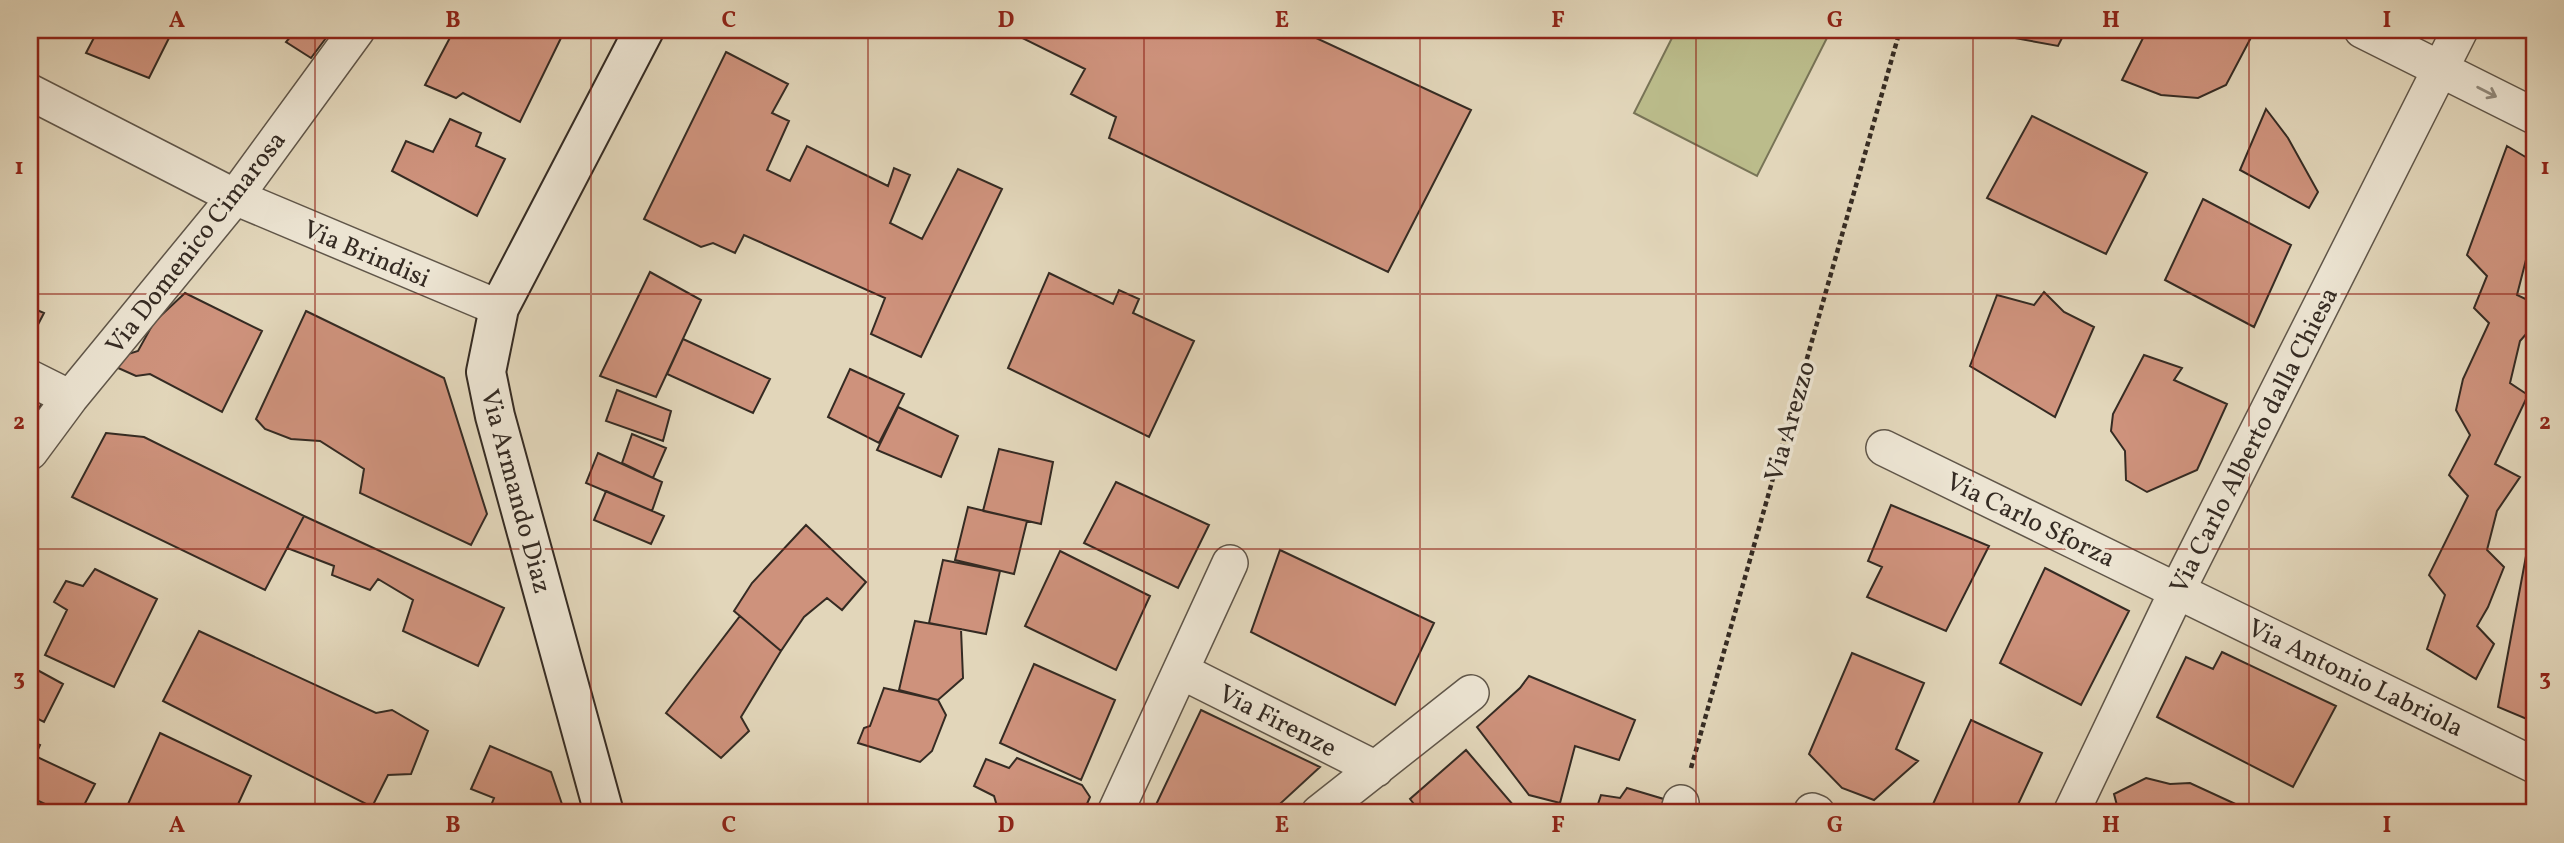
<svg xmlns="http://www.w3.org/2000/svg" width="2564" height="843" font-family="Vollkorn,serif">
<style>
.green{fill:#bbbc8b;stroke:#787457;stroke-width:2}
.building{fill:#ce927c;stroke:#352b23;stroke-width:2}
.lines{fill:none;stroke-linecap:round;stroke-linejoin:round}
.minor-casing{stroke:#605649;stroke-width:38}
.secondary-casing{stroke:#352b23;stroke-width:42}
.path{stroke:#352b23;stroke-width:4.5;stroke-dasharray:5 3.5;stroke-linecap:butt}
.minor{stroke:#ece4d2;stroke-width:35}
.secondary{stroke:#ece4d2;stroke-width:38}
.oneway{stroke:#90887a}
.grid{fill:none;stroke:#8f2418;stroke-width:2;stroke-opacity:0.55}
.labels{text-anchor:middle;stroke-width:7;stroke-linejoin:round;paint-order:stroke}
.street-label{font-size:26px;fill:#352b23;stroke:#ece4d2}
.neatline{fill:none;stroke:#8f2418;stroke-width:2.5}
.grid-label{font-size:23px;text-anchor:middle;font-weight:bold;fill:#8f2418}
</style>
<rect width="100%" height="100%" fill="#e2d6ba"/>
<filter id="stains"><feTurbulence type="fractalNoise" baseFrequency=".00286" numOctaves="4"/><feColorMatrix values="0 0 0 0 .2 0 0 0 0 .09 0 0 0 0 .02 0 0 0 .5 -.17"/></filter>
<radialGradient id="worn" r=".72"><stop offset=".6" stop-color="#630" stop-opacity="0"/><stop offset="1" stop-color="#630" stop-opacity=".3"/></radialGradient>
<path class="green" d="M1676,30H1831L1757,176L1634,113Z"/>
<path class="building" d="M98,30H173L149,78L86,53Z
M296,30H332L311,58L286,42Z
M454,30H541L561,38L520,122L463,93L456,98L425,85Z
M1006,30H1299L1471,110L1388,272L1109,138L1116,117L1071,94L1085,69Z
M2019,30H2066L2058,46L2015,38Z
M2147,30H2255L2226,85L2198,98L2161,95L2122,80Z
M726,52L788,84L772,113L789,121L767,170L790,181L807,146L888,186L894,168L910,175L890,223L922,239L958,169L1002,189L921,357L871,334L885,298L744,235L735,253L713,243L701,247L644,219Z
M2266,109L2288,138L2318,192L2309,208L2240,170Z
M2032,116L2147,173L2106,254L1987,198Z
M450,119L481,133L476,146L505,159L477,216L392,171L406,141L433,152Z
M2507,146L2534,162V255L2528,252L2517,295L2534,303V325L2520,341L2510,383L2528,395L2495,464L2520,477L2497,511L2487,550L2504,567L2488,607L2477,626L2494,644L2476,679L2427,649L2445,595L2429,575L2468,496L2449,475L2470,435L2456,410L2463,379L2489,323L2474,308L2487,276L2467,255Z
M2203,199L2291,245L2254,327L2165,280Z
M650,272L701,300L656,397L600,376Z
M1049,273L1113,304L1119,290L1139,299L1133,313L1194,341L1149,437L1008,368Z
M2044,292L2064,312L2094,327L2055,417L1970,366L1997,295L2034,305Z
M185,293L262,331L222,412L150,374L136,376L116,367L125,355L138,351L154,322Z
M30,307L44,313L30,340Z
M306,311L444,378L487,514L471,545L360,493L364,469L320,441L291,439L265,429L256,419Z
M683,339L770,379L753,413L667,374Z
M2144,355L2182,368L2174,380L2227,404L2197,470L2147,492L2126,480L2125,451L2111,431L2113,414Z
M850,369L904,394L879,443L828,417Z
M30,389L46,396L30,425Z
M617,390L671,411L663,441L606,421Z
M898,407L958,436L941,477L877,450Z
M106,433L144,437L304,516L265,590L72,497Z
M632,434L666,448L653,478L622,463Z
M999,449L1053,462L1041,524L983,511Z
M598,453L662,482L652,511L586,483Z
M1116,482L1209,525L1178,588L1084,543Z
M606,491L664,516L651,544L594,520Z
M1891,505L1989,546L1946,631L1867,597L1882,567L1868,561Z
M968,507L1027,521L1014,574L955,560Z
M2534,513V722L2498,707Z
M304,516L504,608L478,666L403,631L413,600L378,579L370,590L332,575L334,566L287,548Z
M806,525L866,582L842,610L827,598L804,617L781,651L734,611L752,583Z
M1280,550L1434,623L1395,705L1251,632Z
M1060,551L1150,596L1116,670L1025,626Z
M943,560L1000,571L986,634L929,623Z
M2045,568L2129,611L2081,705L2000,663Z
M95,569L157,599L114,687L45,655L67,610L54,602L66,581L83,586Z
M740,616L781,651L741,717L749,731L721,758L666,713Z
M915,621L961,629L963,678L938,700L899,690Z
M199,631L376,713L392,710L428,731L411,774L388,775L372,807L163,701Z
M2222,652L2336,706L2293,787L2157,717L2186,657L2213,669Z
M1852,653L1924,683L1896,749L1918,761L1874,800L1842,788L1809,754Z
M1034,664L1115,700L1081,780L1000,743Z
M30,666L63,684L44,722L30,715Z
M1529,676L1635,720L1619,760L1575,746L1560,803L1529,795L1477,727L1520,688Z
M884,688L938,700L946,715L932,751L920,762L858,743L864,728L870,726Z
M1201,710L1320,767L1270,813H1158L1153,811Z
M1971,720L2042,753L2014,813H1929Z
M160,733L251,776L234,813H124Z
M30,741L40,745L35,756L95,784L80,813H64L30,797Z
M490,746L551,772L565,813H488L494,798L471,789Z
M1466,750L1520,813H1421L1410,799Z
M1017,758L1082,785L1090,797L1083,813H999L994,796L974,786L986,759L1009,768Z
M2146,778L2170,784L2190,783L2255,813H2119L2114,794Z
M1627,788L1667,800L1662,813H1595L1601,795L1620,798Z"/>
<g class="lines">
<g class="minor-casing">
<path id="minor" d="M2362,30L2534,116
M30,92L235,197L499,308
M30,378L70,398
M1884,448L2534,765
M30,452L70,398L235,197L357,30
M1181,671L1376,769
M1812,811L1817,813
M1115,813L1230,563
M1319,813L1471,693
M1678,813L1681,803
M2071,813L2178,589L2460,30"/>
</g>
<g class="secondary-casing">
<path id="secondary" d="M604,813L495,416L486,372L499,308L644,30"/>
</g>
<path class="path" d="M1691,768L1900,30"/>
<use href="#minor" class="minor"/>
<use href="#secondary" class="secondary"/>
</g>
<defs><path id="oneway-shaft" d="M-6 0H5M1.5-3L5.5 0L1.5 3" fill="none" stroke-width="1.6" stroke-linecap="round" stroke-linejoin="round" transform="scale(1.75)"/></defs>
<use class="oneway" href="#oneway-shaft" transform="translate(2487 92) rotate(27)"/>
<path class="grid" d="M315,30V813M591,30V813M868,30V813M1144,30V813M1420,30V813M1696,30V813M1973,30V813M2249,30V813M30,294H2534M30,549H2534"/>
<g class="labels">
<g class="street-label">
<text transform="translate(195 242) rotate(-52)" y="9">Via Domenico Cimarosa</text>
<text transform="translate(367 253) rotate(23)" y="9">Via Brindisi</text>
<text transform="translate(1789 421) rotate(-74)" y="9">Via Arezzo</text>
<text transform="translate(2253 440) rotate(-63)" y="9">Via Carlo Alberto dalla Chiesa</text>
<text transform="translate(517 491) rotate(75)" y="9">Via Armando Diaz</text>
<text transform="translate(2031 519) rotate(26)" y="9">Via Carlo Sforza</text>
<text transform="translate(2356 677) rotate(26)" y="9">Via Antonio Labriola</text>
<text transform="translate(1278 720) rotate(27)" y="9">Via Firenze</text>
</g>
</g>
<rect width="2564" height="843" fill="none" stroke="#e2d6ba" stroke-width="77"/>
<rect x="38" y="38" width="2488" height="766" class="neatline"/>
<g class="grid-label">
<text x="177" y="27">A</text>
<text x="453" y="27">B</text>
<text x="729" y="27">C</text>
<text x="1006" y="27">D</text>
<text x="1282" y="27">E</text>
<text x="1558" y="27">F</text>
<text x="1835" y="27">G</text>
<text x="2111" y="27">H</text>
<text x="2387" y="27">I</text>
<text x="19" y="174">1</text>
<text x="2545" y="174">1</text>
<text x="19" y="429">2</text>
<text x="2545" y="429">2</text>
<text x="19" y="685">3</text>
<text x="2545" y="685">3</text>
<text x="177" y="832">A</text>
<text x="453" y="832">B</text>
<text x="729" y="832">C</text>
<text x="1006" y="832">D</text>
<text x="1282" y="832">E</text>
<text x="1558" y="832">F</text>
<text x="1835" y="832">G</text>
<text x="2111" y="832">H</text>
<text x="2387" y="832">I</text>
</g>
<rect width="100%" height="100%" filter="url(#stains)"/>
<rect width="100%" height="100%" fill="url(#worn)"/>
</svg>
